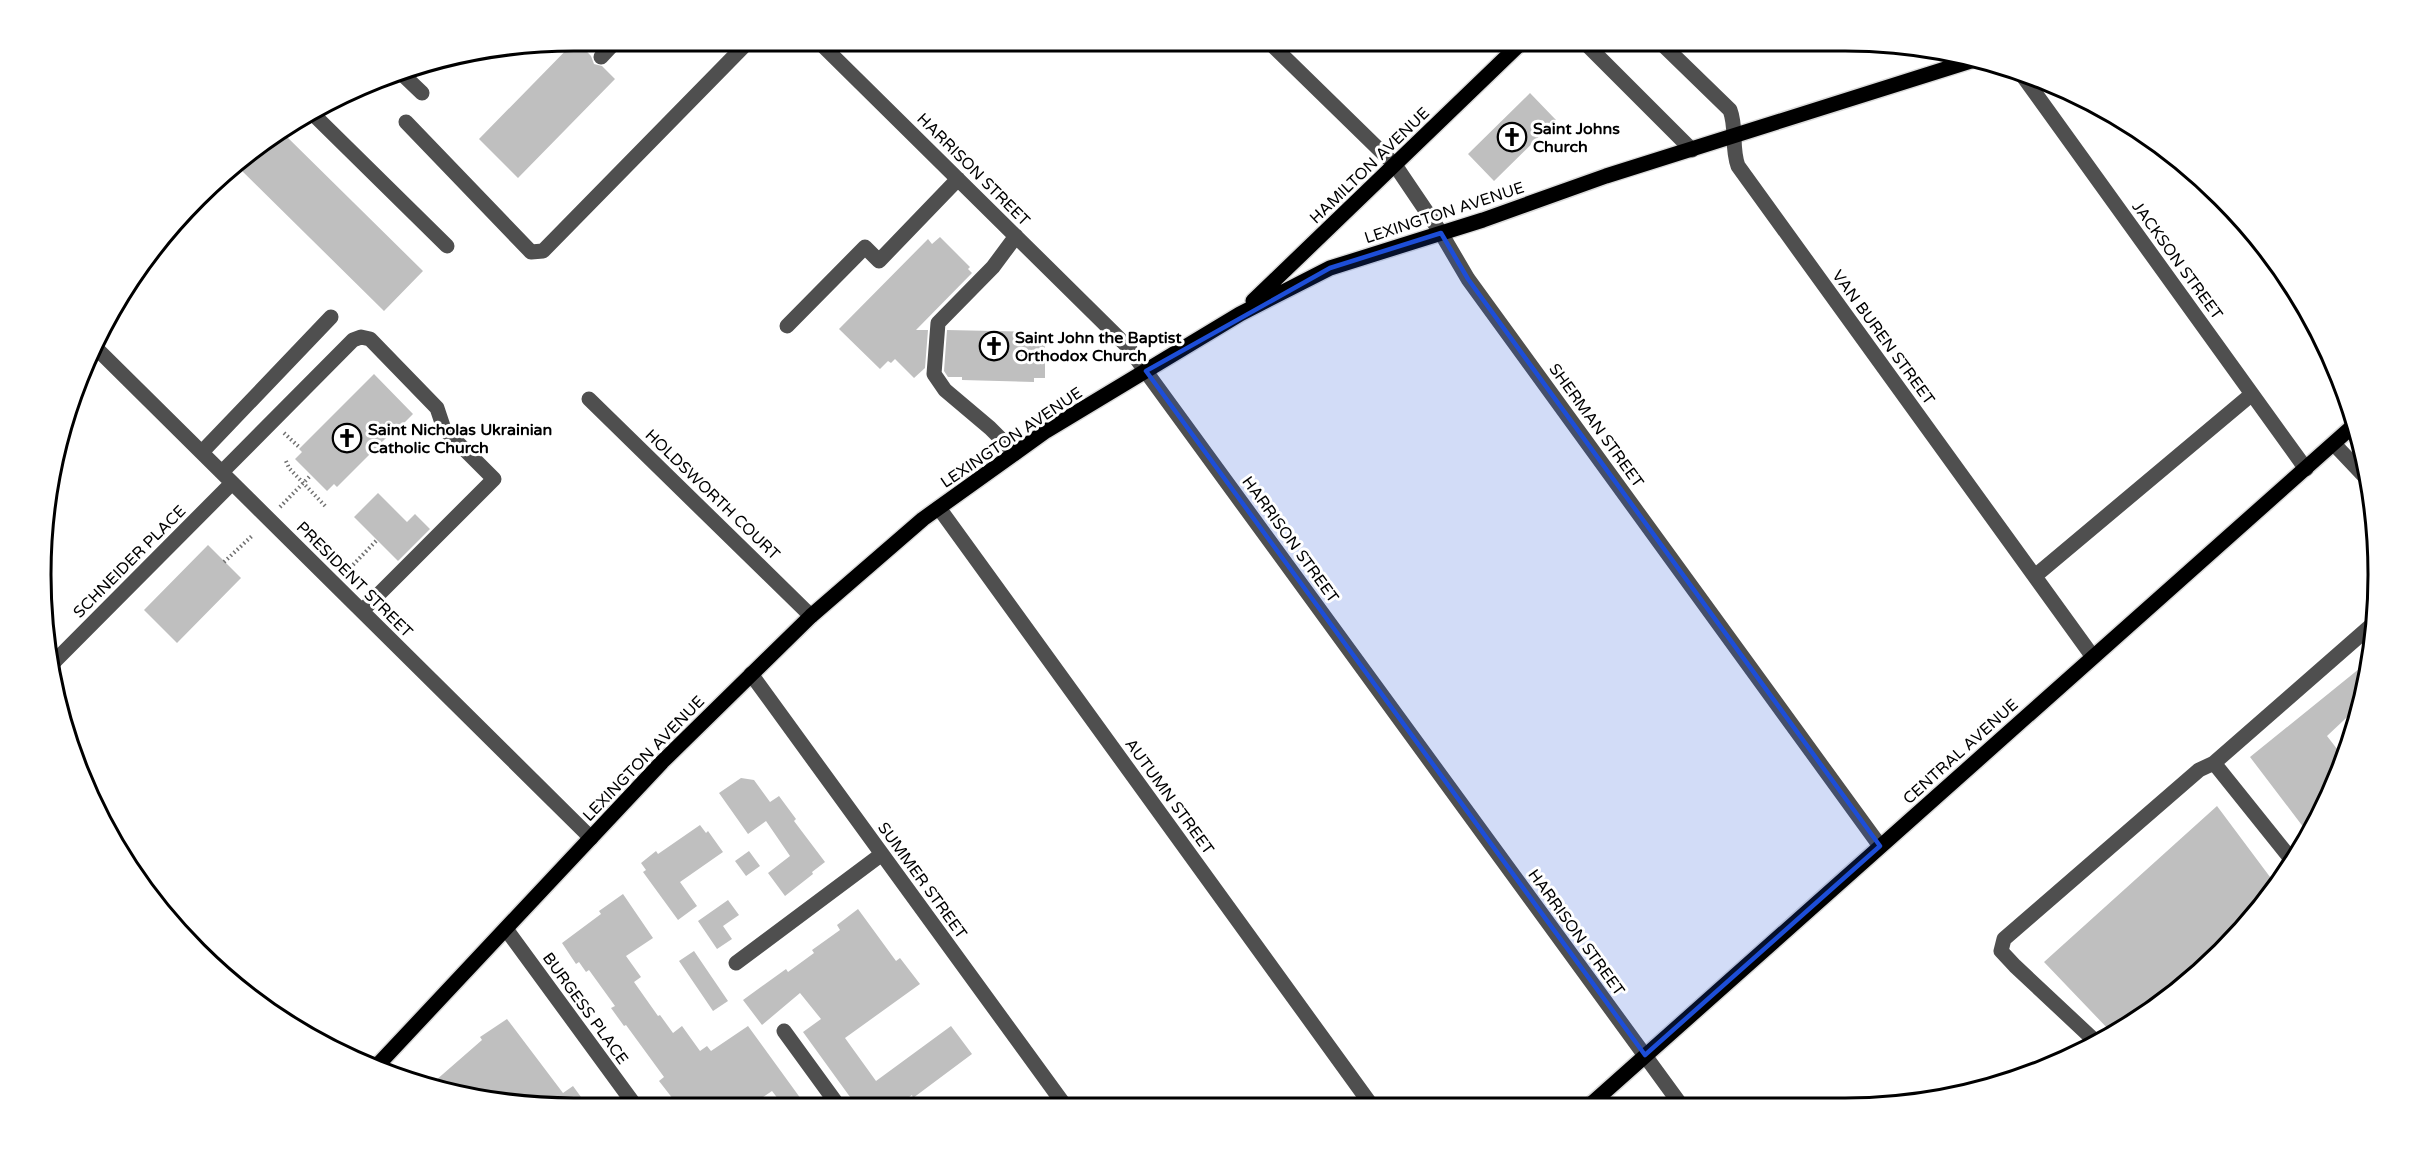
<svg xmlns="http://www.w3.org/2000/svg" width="2419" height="1149" font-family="'Varela Round',sans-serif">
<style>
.building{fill:#bfbfbf}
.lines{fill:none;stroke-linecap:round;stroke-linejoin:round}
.major-casing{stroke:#dbdbdb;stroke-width:18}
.path{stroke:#717171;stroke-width:4;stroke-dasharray:1.5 3;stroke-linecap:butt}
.minor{stroke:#4f4f4f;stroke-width:15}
.major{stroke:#000;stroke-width:15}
.marked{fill:#1d4ed8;fill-opacity:0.2;stroke:#1d4ed8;stroke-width:4.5;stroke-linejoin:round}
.labels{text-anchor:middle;stroke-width:6;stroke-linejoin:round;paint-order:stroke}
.poi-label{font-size:16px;font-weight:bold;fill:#000;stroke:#fff;text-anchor:start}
.street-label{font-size:16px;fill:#000;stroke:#fff}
.rim{fill:none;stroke:#000;stroke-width:3}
</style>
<rect width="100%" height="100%" fill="#fff"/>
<path class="building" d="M576,40L591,56L594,64L602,66L615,79L518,178L479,139Z
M1530,93L1556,120L1494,181L1468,154Z
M283,133L423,271L384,311L236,165L249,151Z
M940,237L970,267L968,269L972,273L916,330H928L925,368L914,378L895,359L891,363L888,361L880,369L839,329L928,239L932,244Z
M947,330L1035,332V335L1045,336V378H1034V382L962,380V377H948L944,371Z
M374,374L413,414L399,428L398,426L337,487L334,484L327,491L295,459L302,452L299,449Z
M378,493L407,522L415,514L430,529L398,561L354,517Z
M208,545L241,578L177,643L144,610Z
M2370,660L2368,679L2361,704L2327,736L2344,758L2338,779L2307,832L2250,757Z
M741,778L754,780L770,802L779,796L796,819L794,821L825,862L812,872L813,874L785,896L768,873L790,856L766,821L748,834L719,793Z
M2217,806L2276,885L2268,900L2170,998L2111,1032L2044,962Z
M700,825L706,833L708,831L723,852L680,882L697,906L678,920L643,872L646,870L641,863L656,851L658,854Z
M749,851L760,866L746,876L735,861Z
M623,894L653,938L626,956L641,977L634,982L658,1016L660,1015L673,1033L682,1026L700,1051L707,1046L711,1051L748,1026L801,1099L790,1108H785L772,1091L747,1108H729L723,1100L713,1108H680L659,1081L664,1077L626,1025L624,1026L611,1008L615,1006L589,970L586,972L579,962L576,964L562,943L601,914L599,911Z
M728,900L739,915L723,926L732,939L717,949L698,921Z
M858,909L896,961L900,958L920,984L845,1038L876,1081L951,1026L972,1054L913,1098L912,1095L895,1107L858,1108L803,1032L821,1019L800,993L762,1025L743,1000L786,969L788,972L814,953L812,950L840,930L837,925Z
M694,951L728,1001L713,1011L679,961Z
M507,1019L563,1093L573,1086L589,1108L470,1098L444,1090L435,1081L482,1040L480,1037Z"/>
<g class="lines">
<g class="major-casing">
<path id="major" d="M1253,301L1523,41
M374,1069L662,762L811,616L923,519L1046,431L1240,314L1330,268L1483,220L1606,176L1977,59
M1590,1105L2354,425"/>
</g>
<path class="path" d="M1045,357H1053
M284,433L299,447
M286,461L289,468L327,508
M280,507L311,475
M224,562L253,535
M350,568L377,540"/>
<path class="minor" d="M818,41L1128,347L1681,1105
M1268,41L1395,165L1441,233L1468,279L1880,846
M1583,41L1692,150
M1659,41L1730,110C1737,128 1731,147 1738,166L2093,657
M601,57L616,41
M399,71L422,93
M2020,72L2306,469
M315,116L447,246
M406,122L531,252L543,251L749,41
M787,326L865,247L879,261L958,179
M94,346L591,838
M589,399L811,616
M2334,444L2369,481
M202,452L331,317
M1015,453L990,428L945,390L934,374L938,323L993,267L1016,236
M222,472L353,340L361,337L370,339L437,408L444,429L494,479L362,611
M939,508L1372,1106
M2035,576L2252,394
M51,665L232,483
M751,674L1066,1107
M2214,763L2374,623
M506,929L637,1108
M736,963L882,854
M784,1031L840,1108
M2095,1041L2015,966L2001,951L2004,939L2199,770L2214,763L2291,859"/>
<use href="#major" class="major"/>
</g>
<path class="marked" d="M1441,233L1468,279L1880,846L1645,1055L1146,371L1330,268Z"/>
<defs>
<g id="church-ring" transform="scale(1.5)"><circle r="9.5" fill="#fff" stroke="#000" stroke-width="1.5"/><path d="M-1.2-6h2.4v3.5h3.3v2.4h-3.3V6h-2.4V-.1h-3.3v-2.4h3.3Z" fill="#000"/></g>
</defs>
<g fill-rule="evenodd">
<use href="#church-ring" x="1512" y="137"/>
<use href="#church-ring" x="994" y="346"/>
<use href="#church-ring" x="347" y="438"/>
</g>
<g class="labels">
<g class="poi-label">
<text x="1533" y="134">Saint Johns<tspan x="1533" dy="18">Church</tspan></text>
<text x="1015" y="343">Saint John the Baptist<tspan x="1015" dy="18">Orthodox Church</tspan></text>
<text x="368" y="435">Saint Nicholas Ukrainian<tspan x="368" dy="18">Catholic Church</tspan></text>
</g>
<g class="street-label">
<text transform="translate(1369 165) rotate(-44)" y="6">HAMILTON AVENUE</text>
<text transform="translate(974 169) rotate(45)" y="6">HARRISON STREET</text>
<text transform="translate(1444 212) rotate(-18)" y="6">LEXINGTON AVENUE</text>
<text transform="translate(2178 260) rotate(54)" y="6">JACKSON STREET</text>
<text transform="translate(1884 337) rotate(54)" y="6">VAN BUREN STREET</text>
<text transform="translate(1597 425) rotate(54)" y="6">SHERMAN STREET</text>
<text transform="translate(1011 437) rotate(-34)" y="6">LEXINGTON AVENUE</text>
<text transform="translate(713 494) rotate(44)" y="6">HOLDSWORTH COURT</text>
<text transform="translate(1291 539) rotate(54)" y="6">HARRISON STREET</text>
<text transform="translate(129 561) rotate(-45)" y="6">SCHNEIDER PLACE</text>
<text transform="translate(355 579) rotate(45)" y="6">PRESIDENT STREET</text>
<text transform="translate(1960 751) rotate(-42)" y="6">CENTRAL AVENUE</text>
<text transform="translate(643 758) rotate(-46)" y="6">LEXINGTON AVENUE</text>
<text transform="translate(1170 796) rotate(54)" y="6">AUTUMN STREET</text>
<text transform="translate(923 880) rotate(54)" y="6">SUMMER STREET</text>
<text transform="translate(1577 932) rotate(54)" y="6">HARRISON STREET</text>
<text transform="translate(586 1008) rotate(54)" y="6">BURGESS PLACE</text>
</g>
</g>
<path d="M0 0H2419V1149H0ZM574 51H1845A523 523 0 0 1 2368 574V575A523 523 0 0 1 1845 1098H574A523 523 0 0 1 51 575V574A523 523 0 0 1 574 51Z" fill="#fff" fill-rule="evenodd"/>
<path class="rim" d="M574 51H1845A523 523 0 0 1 2368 574V575A523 523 0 0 1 1845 1098H574A523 523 0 0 1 51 575V574A523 523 0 0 1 574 51Z"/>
</svg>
